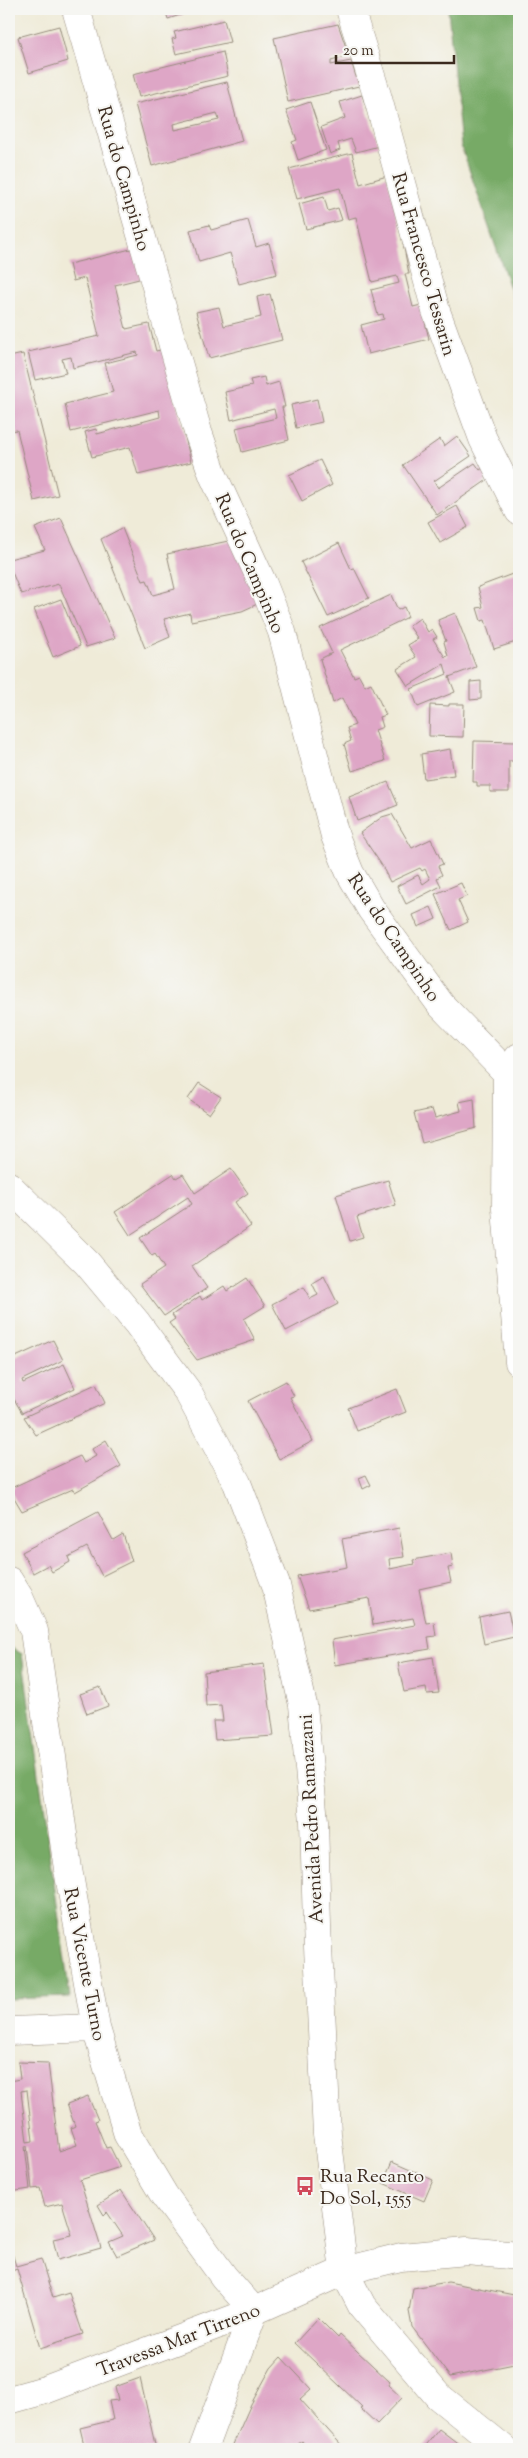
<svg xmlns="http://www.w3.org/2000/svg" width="528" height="2458" font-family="'Sorts Mill Goudy',serif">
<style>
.forest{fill:#7a6;stroke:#596a42}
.building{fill:#dea6c6;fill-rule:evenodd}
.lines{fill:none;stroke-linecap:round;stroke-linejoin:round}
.street-casing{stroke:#958a7b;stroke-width:29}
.secondary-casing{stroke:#958a7b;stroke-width:29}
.street{stroke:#fff;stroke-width:28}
.secondary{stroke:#fff;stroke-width:28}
.labels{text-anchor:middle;stroke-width:4;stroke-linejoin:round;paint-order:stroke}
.street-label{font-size:19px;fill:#3b2a1e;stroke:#f6f6f2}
.poi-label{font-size:19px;fill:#3b2a1e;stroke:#f6f6f2;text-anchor:start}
</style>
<rect width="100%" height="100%" fill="#f6f6f2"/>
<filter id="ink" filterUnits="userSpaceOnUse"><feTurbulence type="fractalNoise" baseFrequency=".02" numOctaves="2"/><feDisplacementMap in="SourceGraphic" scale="10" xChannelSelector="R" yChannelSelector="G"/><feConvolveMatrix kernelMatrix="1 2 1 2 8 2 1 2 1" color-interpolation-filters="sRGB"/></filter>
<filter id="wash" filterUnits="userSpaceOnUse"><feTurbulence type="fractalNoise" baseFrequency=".0096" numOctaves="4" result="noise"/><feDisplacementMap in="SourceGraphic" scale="20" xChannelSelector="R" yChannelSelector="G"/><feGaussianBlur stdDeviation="1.12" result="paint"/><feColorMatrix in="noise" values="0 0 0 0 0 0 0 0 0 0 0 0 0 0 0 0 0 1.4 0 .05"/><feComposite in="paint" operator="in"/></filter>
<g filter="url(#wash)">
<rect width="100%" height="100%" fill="#efebd8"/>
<path class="forest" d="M448,9H519V314L461,146Z
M9,1646L22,1654L70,1997L9,1999Z"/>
<g id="blocks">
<path class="building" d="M165,9H199L168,19Z
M224,20L230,42L176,54L172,39L176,38L174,32Z
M338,24L349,56L331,61V65L351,61L359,86L288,102L274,38Z
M59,26L68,61L29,73L18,37Z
M223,52L228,76L139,97L133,74Z
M227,82L242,141L152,166L135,104ZM217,113L219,120L175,130L174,124Z
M362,95L379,146L356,152L351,139L338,143L340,150L330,154L321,127L345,118L340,102Z
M310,102L326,150L298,160L292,142L297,140L286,110Z
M352,153L360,184L387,176L396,206L409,274H405L413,307L421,305L429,339L368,354L361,325L384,319L383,314L378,315L371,290L399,283L397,276L372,282L356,217L348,219L340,188L297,199L289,169Z
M324,197L328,211L338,208L342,220L306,229L299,204Z
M248,220L256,247L269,243L277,274L239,284L230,253L199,262L190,230L209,225L211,230Z
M139,247L147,277L115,285L126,329L149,324L156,351L164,349L191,462L138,475L130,447L92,457L85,432L96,429L97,434L160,417L159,410L71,432L65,404L113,392L105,363L138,355L137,352L73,368L71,357L62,359L66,373L35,380L28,352L99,336L85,278L73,281L69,264Z
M270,294L282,340L209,358L196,312L219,307L224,326L261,317L257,297Z
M23,354L58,495L34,501L17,430L9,431V357Z
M264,377L266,386L279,382L285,407H282L289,440L242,452L236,428L276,418L274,409L231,420L225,392L252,386L250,380Z
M317,399L322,422L296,428L291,405Z
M457,436L471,456L434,481L438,488L475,463L480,470L486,466L493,476L437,515L403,465L440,439L444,446Z
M320,460L332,485L302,501L289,475Z
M457,506L468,527L440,543L428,522Z
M61,518L115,638L86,647L59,584L21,594L9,565V559L45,550L35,528Z
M122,528L143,581L147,580L153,595L175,589L167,554L233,540L264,601L242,611L191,621L190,613L164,619L170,637L145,648L101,539Z
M339,543L351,569L354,568L369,598L328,617L301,562Z
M515,573L519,586V641L494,649L485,620L481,621L477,608L483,607L478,587Z
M391,595L398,610L404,607L408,617L340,650L354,677L359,675L365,686L371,683L386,715L380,717L383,727L375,730L385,761L352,771L344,744L351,741L347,728L355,725L342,698L333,703L320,659L332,653L320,628Z
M61,599L80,646L53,657L34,609Z
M455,613L476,667L449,677L455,692L418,707L411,689L447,674L444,664L408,686L397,669L416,657L408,645L418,639L409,626L420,618L428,632L432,629L437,637L433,639L445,657L448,656L444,642L446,641L438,620Z
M481,681V699L470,700V682Z
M449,704H464L463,737L429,736L430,705L449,706Z
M474,741L517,742V761H509V792H490V786H477V782H473Z
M450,749L454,775L424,779L421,754Z
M388,782L398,805L357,821L349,797Z
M392,814L412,848L431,839L443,864L438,866L442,875L437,878L441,886L406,904L397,886L418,875L423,884L430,879L425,869L422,871L420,868L390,882L381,864L360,833L382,817Z
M461,883L467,896L458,900L468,922L451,930L435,894Z
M431,907L436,919L418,927L413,915Z
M199,1083L221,1097L209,1114L188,1099Z
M474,1099L476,1128L422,1143L414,1113L432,1109L435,1118L461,1111L459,1102Z
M231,1169L248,1193L235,1202L251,1226L192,1266L207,1288L164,1316L140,1284L164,1268L155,1254L152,1256L140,1238L192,1204L188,1197L130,1235L115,1212L173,1174L176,1178L183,1174L195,1193Z
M388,1180L396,1205L357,1217L363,1237L350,1241L336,1195Z
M324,1276L338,1304L286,1331L272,1304L304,1287L310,1299L318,1295L312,1283Z
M247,1278L265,1306L244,1319L255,1340L197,1360L169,1323L175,1319L172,1315L200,1296L202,1300L224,1286L227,1291Z
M53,1340L63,1360L22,1380L23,1383L64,1364L75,1388L22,1413L9,1390V1360Z
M286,1381L294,1396L290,1397L313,1441L279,1459L248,1401Z
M96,1384L105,1403L36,1435L24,1417Z
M397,1389L406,1412L357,1431L348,1408Z
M106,1440L121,1466L75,1492L73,1489L22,1511L9,1489L80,1456L84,1463L96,1456L92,1449Z
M366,1475L371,1485L363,1489L359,1478Z
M98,1512L113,1540L123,1534L132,1561L102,1576L87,1547L68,1557L70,1562L52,1572L48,1565L33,1573L22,1552Z
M399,1528L404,1557L389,1559L390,1569L414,1564L413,1560L451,1553L453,1567L448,1568L451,1582L419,1589L426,1623L434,1622L436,1636L428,1637L430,1649L335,1665L332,1640L415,1625L413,1618L373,1625L369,1598L309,1609L297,1576L347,1567L342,1539Z
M508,1611L514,1637L484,1644L479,1617Z
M433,1657L439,1693L427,1694L426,1688L404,1692L398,1663Z
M264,1664L274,1736L215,1740L213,1721H223L221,1705L206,1706L204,1672Z
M100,1687L108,1706L87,1714L80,1694Z
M18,2062L48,2063L59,2151L77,2145L71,2128L75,2126L67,2104L88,2096L98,2120L95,2121L106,2148L110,2147L120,2167L80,2180L101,2248L58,2260L53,2239L72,2235L62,2203L45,2207L40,2188L32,2189L27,2146H25L30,2189L10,2192L9,2081L20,2079ZM27,2090L33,2141L27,2142L21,2091Z
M392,2162L433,2180L424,2201L383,2183Z
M121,2190L154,2240L117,2256L109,2242L123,2236L107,2212L104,2215L98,2205Z
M9,2243L16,2266L41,2259L53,2298L69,2293L83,2334L40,2348L17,2269L9,2272Z
M448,2282L519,2296V2363L450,2377L412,2327L409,2311L413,2288Z
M318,2318L338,2338L340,2335L390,2382L388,2385L402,2398L377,2424L360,2408L362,2407L295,2343Z
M281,2357L311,2389L300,2399L345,2449H309L302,2441L292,2449H231L251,2404L271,2368Z
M140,2378L156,2449H85L80,2428L113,2420L109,2401L118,2400L115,2387Z
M439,2429L460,2445L457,2449H423Z"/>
</g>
</g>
<g filter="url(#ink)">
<use href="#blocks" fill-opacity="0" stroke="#958a7b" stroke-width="1"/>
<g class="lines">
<g class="street-casing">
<path id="street" d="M76,9L198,432L213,475L263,584L282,632L335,836L350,873L371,909L441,1005L507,1073
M350,9L377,95L436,311L483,439L519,511
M519,1057L507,1073L506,1209L519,1362
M9,1186L87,1263L137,1323L188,1392L237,1483L276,1585L303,1705L314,1821L317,1926L327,2134L344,2271L362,2306L438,2396L504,2449
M9,1581L19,1597L34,1631L68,1869L96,2028L128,2135L164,2195L224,2277L254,2311L45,2390L9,2400
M9,2031L96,2028"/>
</g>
<g class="secondary-casing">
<path id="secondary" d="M203,2449L254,2311L344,2271L401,2257L467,2251L519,2256"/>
</g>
<use href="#street" class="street"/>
<use href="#secondary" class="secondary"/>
</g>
</g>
<defs>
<g id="bus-bare" transform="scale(1.5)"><path d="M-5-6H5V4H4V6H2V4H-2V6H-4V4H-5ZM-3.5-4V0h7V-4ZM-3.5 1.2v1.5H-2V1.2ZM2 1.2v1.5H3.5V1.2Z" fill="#d1495b" stroke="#f6f6f2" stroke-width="2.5" paint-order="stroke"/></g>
</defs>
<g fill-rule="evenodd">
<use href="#bus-bare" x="305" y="2186"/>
</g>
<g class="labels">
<g class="street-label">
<text transform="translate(125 178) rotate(74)" y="7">Rua do Campinho</text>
<text transform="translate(425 264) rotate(74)" y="7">Rua Francesco Tessarin</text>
<text transform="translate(251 563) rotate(67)" y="7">Rua do Campinho</text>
<text transform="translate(395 937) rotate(56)" y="7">Rua do Campinho</text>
<text transform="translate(310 1819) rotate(-93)" y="7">Avenida Pedro Ramazzani</text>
<text transform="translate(86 1964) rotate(79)" y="7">Rua Vicente Turno</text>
<text transform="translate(178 2339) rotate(-21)" y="7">Travessa Mar Tirreno</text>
</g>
<g class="poi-label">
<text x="320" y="2182">Rua Recanto<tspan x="320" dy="22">Do Sol, 1555</tspan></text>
</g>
</g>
<rect width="528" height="2458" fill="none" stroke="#f6f6f2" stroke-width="30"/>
<path d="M336 55v8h118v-8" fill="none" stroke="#3b2a1e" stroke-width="2.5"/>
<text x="343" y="55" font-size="15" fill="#3b2a1e" stroke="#f6f6f2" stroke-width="4" paint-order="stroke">20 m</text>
</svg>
